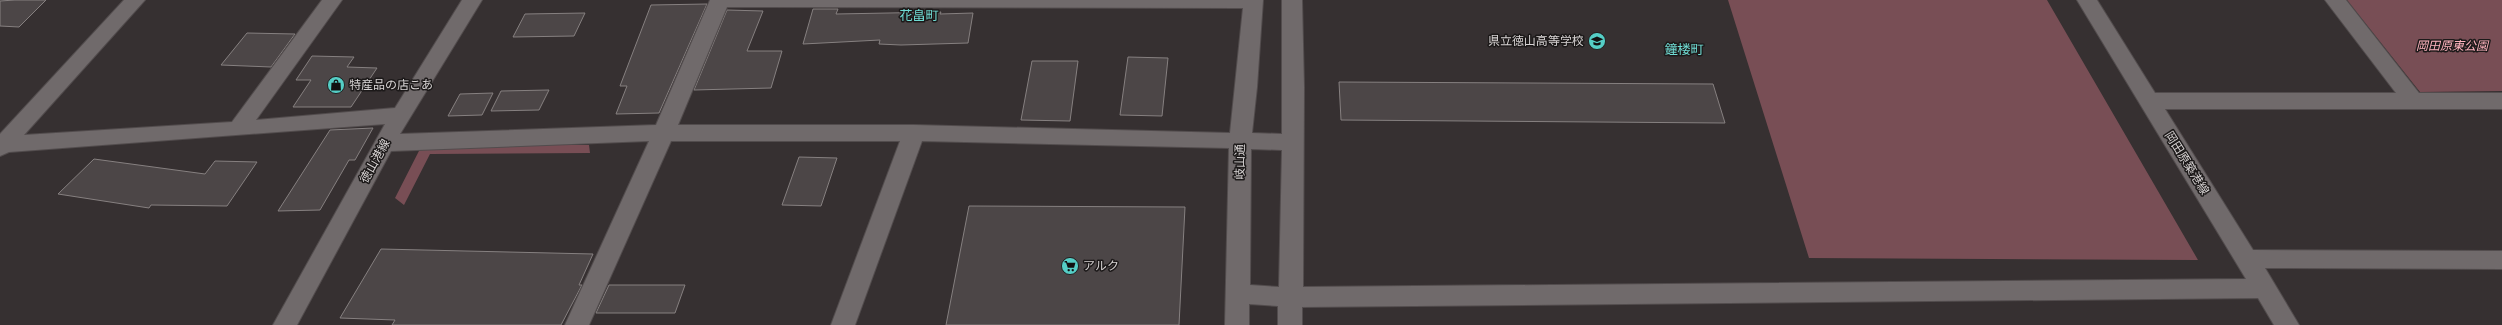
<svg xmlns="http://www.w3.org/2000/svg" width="2502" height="325" font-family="'Roboto Serif','Noto Sans JP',serif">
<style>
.green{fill:#784e55}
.building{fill:#4c4647;stroke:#868080}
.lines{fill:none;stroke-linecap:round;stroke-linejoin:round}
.minor-casing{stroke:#524c4d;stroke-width:2}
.minor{fill:#706a6b;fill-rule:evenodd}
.labels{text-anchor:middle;stroke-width:3;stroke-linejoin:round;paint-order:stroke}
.poi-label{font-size:12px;fill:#d7d3d3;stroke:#1c1919;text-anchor:start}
.park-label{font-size:12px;font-style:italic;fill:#feb3be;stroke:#1c1919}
.street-label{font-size:12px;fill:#d7d3d3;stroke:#1c1919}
.neighbourhood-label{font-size:13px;fill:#70dcd4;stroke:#1c1919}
</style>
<rect width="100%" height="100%" fill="#363031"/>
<path class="green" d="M1728,0H2047L2198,260L1809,258Z
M2347,0H2502V91L2420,92Z
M422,145H589L590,153L430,154L404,205L395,198Z"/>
<path class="building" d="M15,0H46L19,27L0,26V1Z
M707,4L659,113L616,114L627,86H620L651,5Z
M813,9H838L836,14L941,12L940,14L973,13L968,43L901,45L879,44L880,40L803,44Z
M727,10L763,11L747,51H782L771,88L694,90Z
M585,13L574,36L513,37L525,14Z
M247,33L295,34L271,67L221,65Z
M312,56L354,57L347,67L377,68L351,107H293L311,80H296Z
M1128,57L1168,58L1162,116L1120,115Z
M1032,61H1078L1070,121L1021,120Z
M1339,82L1713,84L1725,123L1341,120Z
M549,90L539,110L491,111L501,91Z
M493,93L482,115L448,116L460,94Z
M373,128L355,160H349L320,210L278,211L330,130Z
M799,157L837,158L821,206L782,205Z
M94,159L205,174L215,161L257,162L227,206L151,205L149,208L58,194Z
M969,206L1185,207L1179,325H946Z
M381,249L593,254L579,285H582L561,325H392L395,320L340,318Z
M609,285H685L675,313H596Z"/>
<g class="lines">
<g class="minor-casing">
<path id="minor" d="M124,0H145L24,135L232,122L322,0H342L256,120L395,108L462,0H482L400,134L656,125L710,0H1263L1257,87L1252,133L1282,134V0H1302L1304,87L1303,287L2246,279L2077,0H2097L2155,93H2396L2325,0H2346L2419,93H2502V109H2165L2253,250L2502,251V269L2265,268L2299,325H2274L2258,298L1302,307V325H1278V306L1249,304V325H1225L1229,148L922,141L855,325H831L900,141H671L589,325H565L649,141L391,151L297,325H273L385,124L9,152L0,156V134ZM727,7L1243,8L1230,133L914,125H678ZM1251,149L1282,150L1279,287L1250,285Z"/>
</g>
<use href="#minor" class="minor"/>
</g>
<defs>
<g id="school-disc" transform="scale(0.9)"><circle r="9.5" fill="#55cec6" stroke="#1c1919"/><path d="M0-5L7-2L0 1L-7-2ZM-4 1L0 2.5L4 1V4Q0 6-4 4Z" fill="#111"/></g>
<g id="shop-disc" transform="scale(0.9)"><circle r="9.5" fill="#55cec6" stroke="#1c1919"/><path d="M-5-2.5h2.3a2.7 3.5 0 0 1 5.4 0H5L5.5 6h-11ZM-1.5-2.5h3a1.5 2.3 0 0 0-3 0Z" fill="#111"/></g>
<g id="supermarket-disc" transform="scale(0.9)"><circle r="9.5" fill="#55cec6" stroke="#1c1919"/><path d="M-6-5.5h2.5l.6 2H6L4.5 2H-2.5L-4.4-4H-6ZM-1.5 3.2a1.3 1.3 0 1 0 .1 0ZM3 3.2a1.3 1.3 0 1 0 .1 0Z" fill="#111"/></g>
</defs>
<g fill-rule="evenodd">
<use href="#school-disc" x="1597" y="41"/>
<use href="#shop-disc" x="336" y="85"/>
<use href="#supermarket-disc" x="1070" y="266"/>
</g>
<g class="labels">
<g class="poi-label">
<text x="1584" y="45" text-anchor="end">県立徳山高等学校</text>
<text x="349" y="89">特産品の店こあ</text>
<text x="1083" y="270">アルク</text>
</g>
<g class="park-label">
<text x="2452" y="50">岡田原東公園</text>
</g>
<g class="street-label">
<text transform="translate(375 161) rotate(-61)" y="4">徳山港線</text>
<text transform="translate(1240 162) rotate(-89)" y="4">岐山通</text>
<text transform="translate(2187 163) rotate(58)" y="4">岡田原築港線</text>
</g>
<g class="neighbourhood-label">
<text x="919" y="20">花畠町</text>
<text x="1684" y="54">鐘楼町</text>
</g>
</g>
</svg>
